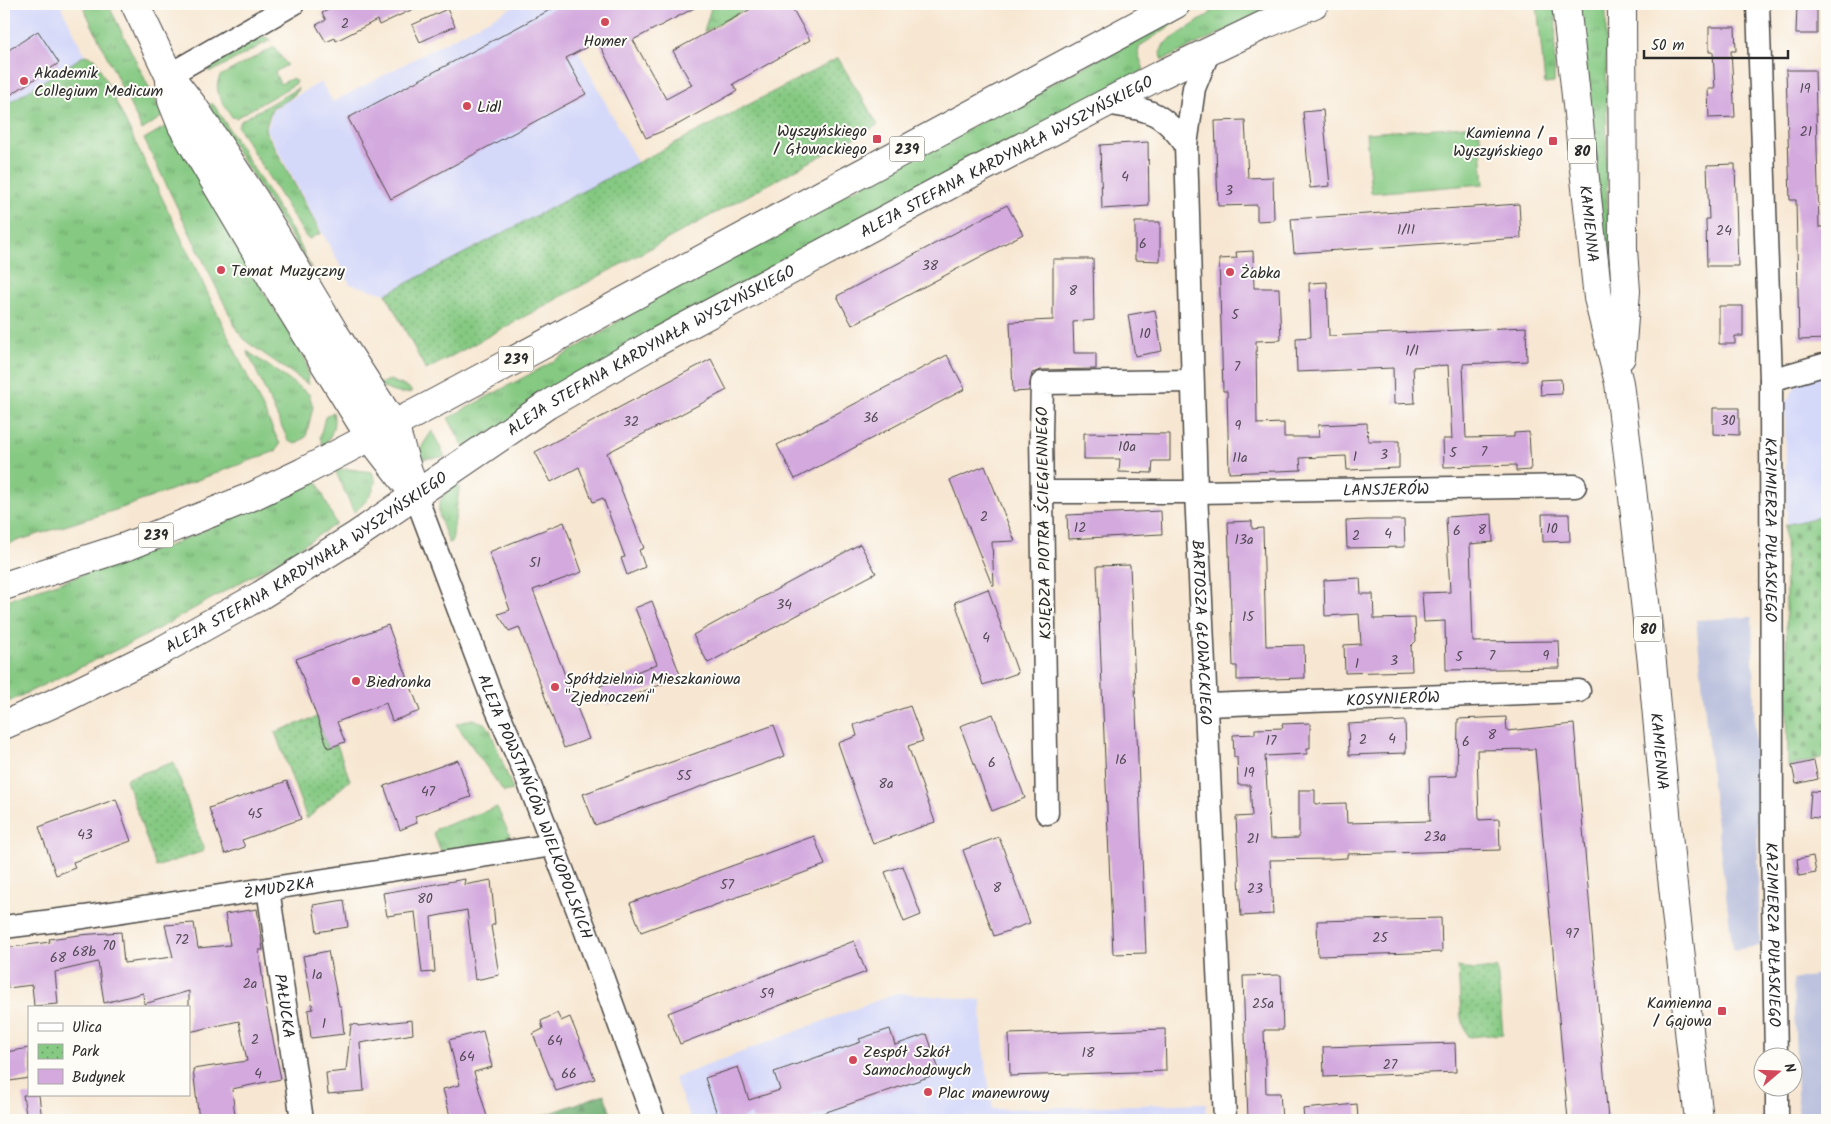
<svg xmlns="http://www.w3.org/2000/svg" width="1831" height="1124" font-family="Kalam,sans-serif">
<style>
.built{fill:#d4d8f9}
.industrial{fill:#bdc3de}
.grass{fill:url(#grass-tufts);stroke:#587a56}
.forest{fill:url(#forest-firs);stroke:#4c6c4e}
.cemetery{fill:url(#cemetery-stones);stroke:#587a56}
.park{fill:url(#park-dots);stroke:#587a56}
.pitch{fill:#85c982;stroke:#587a56}
.building{fill:#d3a9de}
.lines{fill:none;stroke-linecap:round;stroke-linejoin:round}
.street-casing{stroke:#4a4744;stroke-width:25}
.secondary-casing{stroke:#4a4744;stroke-width:30}
.primary-casing{stroke:#4a4744;stroke-width:30}
.street{stroke:#fff;stroke-width:22}
.secondary{stroke:#fff;stroke-width:28}
.primary{stroke:#fff;stroke-width:28}
.poi-dot{fill:#d1495b;stroke:#fdfcf7;stroke-width:2}
.labels{text-anchor:middle;stroke-width:4;stroke-linejoin:round;paint-order:stroke}
.number-label{font-size:14px;fill:#554a58}
.shield{fill:#fdfcf7;stroke:#6a6a68;stroke-width:1}
.shield-label{font-size:15px;font-weight:bold;fill:#2b2b2b}
.poi-label{font-size:16px;fill:#2b2b2b;stroke:#fdfcf7;text-anchor:start}
.street-label{font-size:16px;fill:#2b2b2b;stroke:#fdfcf7}
</style>
<defs>
<pattern id="grass-tufts" width="24" height="20" patternUnits="userSpaceOnUse" patternTransform="scale(1.25)"><rect width="24" height="20" fill="#85c982"/><path d="M3 7l-1-3M5 7V3M7 7l1-3M15 17l-1-3M17 17v-4M19 17l1-3" fill="none" stroke="#6da36b"/></pattern>
<pattern id="forest-firs" width="22" height="20" patternUnits="userSpaceOnUse" patternTransform="scale(1.25)"><rect width="22" height="20" fill="#6cad70"/><path d="M5 1l3.5 6h-7zM16 11l3.5 6h-7z" fill="#598d5c"/></pattern>
<pattern id="cemetery-stones" width="16" height="16" patternUnits="userSpaceOnUse" patternTransform="scale(1.25)"><rect width="16" height="16" fill="#85c982"/><path d="M2 7V4a2 2 0 0 1 4 0v3zM10 15v-3a2 2 0 0 1 4 0v3z" fill="#6da36b"/></pattern>
<pattern id="park-dots" width="8" height="8" patternUnits="userSpaceOnUse" patternTransform="scale(1.25)"><rect width="8" height="8" fill="#85c982"/><path d="M2 2h.1M6 6h.1" fill="none" stroke="#6da36b" stroke-width="1.8" stroke-linecap="round"/></pattern>
</defs>
<rect width="100%" height="100%" fill="#fdfcf7"/>
<filter id="ink" filterUnits="userSpaceOnUse"><feTurbulence type="fractalNoise" baseFrequency=".02" numOctaves="2"/><feDisplacementMap in="SourceGraphic" scale="10" xChannelSelector="R" yChannelSelector="G"/><feConvolveMatrix kernelMatrix="1 2 1 2 8 2 1 2 1" color-interpolation-filters="sRGB"/></filter>
<filter id="wash" filterUnits="userSpaceOnUse"><feTurbulence type="fractalNoise" baseFrequency=".0096" numOctaves="4" result="noise"/><feDisplacementMap in="SourceGraphic" scale="20" xChannelSelector="R" yChannelSelector="G"/><feGaussianBlur stdDeviation="1.12" result="paint"/><feColorMatrix in="noise" values="0 0 0 0 0 0 0 0 0 0 0 0 0 0 0 0 0 1.4 0 .05"/><feComposite in="paint" operator="in"/></filter>
<g filter="url(#wash)">
<rect width="100%" height="100%" fill="#f7e7d2"/>
<path class="built" d="M4,4H60L85,55L4,106Z
M518,4H553L638,164L386,294L350,284L267,130L273,109L321,82L333,102Z
M1827,374V514L1787,525L1785,404L1798,382Z
M897,993L981,1000L982,1042L993,1109L1206,1103L1207,1120H691L674,1078Z"/>
<path class="industrial" d="M1752,617L1760,946L1733,950L1713,794L1696,620Z
M1827,972V1120H1798L1793,980Z"/>
<path class="grass" d="M82,4H108L163,116L142,130Z
M712,4H755L704,32Z
M1210,4H1274L1237,25L1163,60L1160,53L1164,44L1211,13Z
M1537,4H1555L1556,18L1554,83L1545,84Z
M1576,4H1606L1607,210L1612,244L1615,327Z
M1190,7L1191,12L1140,46L1138,53L1144,70L464,447L448,418L545,366L602,333L643,303L1169,21Z
M255,36L265,37L271,40L213,71H207L211,62Z
M274,47L287,65L275,72L280,84L293,78L297,83L236,118L232,117C224,104 212,91 220,76Z
M85,55L95,58L280,444L276,451L122,508L4,545V106Z
M298,88C296,98 281,103 272,108L265,130L321,233L309,239L306,237L239,129L238,125L242,120Z
M207,104H213L216,108L297,239L312,270Z
M168,125L265,294L306,361L309,385L247,342L238,332L144,139Z
M247,351L309,394L313,407L306,437L295,444L288,440Z
M390,380L409,388L412,392C399,395 389,392 379,384Z
M333,412C336,425 332,437 323,446L320,437L325,417Z
M432,431L445,457L420,459L418,455L424,443Z
M349,469L372,472L375,479C376,491 364,505 354,512L335,470Z
M315,477L336,524L280,560L147,635L4,704V601L171,545L241,514Z
M456,479L459,485V490L452,542L449,543C437,510 431,507 456,479Z
M472,719L484,723L490,730L513,790L504,792L456,724Z
M497,807L510,836L508,838L509,841L441,851L433,833L436,831V829Z"/>
<path class="forest" d="M604,1094L613,1120H531Z"/>
<path class="cemetery" d="M1827,515V756L1788,767L1785,525Z"/>
<path class="park" d="M838,58L878,125L426,370L386,294Z
M317,717L328,748L337,745L350,780L307,819L275,732Z
M174,762L204,851L156,867L126,779Z
M1458,967L1474,970L1497,968L1503,1034L1468,1037L1461,1018Z"/>
<path class="pitch" d="M1479,125L1484,184L1371,193L1366,133Z
M1199,1116V1120H1073V1119Z"/>
<g id="blocks">
<path class="building" d="M340,4H424L379,25L377,20L336,41L335,38L326,42L316,25L326,20L322,13Z
M561,4H702L633,40L666,99L692,85L673,51L760,4H790L810,40L733,84L737,91L679,124L646,138L598,41L566,58L586,94L391,199L348,118Z
M1797,4H1817V34H1796Z
M447,9L455,26L420,42L412,25Z
M1709,27H1735L1736,51H1731L1735,117L1709,118L1708,89H1715L1713,52H1709Z
M38,31L59,63L4,99V53Z
M1786,70H1815L1819,227H1827V339L1799,340L1796,200H1790Z
M1323,110L1330,186L1310,188L1303,112Z
M1245,120L1248,178L1273,177L1274,220L1257,221V205L1218,206L1215,121Z
M1148,142L1149,206L1102,209L1100,145Z
M1735,164L1738,266H1707L1706,219H1709L1707,165Z
M1519,204L1521,238L1294,253L1291,219Z
M1007,205L1023,234L852,325L837,296Z
M1135,222H1160V261L1135,260Z
M1253,251L1254,288H1279L1281,340L1256,341L1257,424L1284,423V437H1319L1318,425L1367,423L1368,441H1399V468L1347,470L1346,456L1300,458L1301,470L1229,473L1227,391H1223L1219,259L1237,258L1236,252Z
M1053,259H1093L1094,320L1073,322L1074,353H1096V369L1041,370L1032,373L1029,391L1013,392L1010,322L1053,320Z
M1327,282L1329,336L1526,327L1527,361L1463,364L1466,438L1514,437V433L1529,432L1531,470L1516,471V465L1444,467L1443,439H1452L1448,365L1413,367L1415,403L1394,404L1393,368L1297,372L1296,338L1311,337L1309,283Z
M1719,306H1743V336H1735V344H1719Z
M1155,310L1162,351L1135,356L1128,315Z
M947,355L965,389L795,479L777,445Z
M711,359L727,390L607,453L644,548L639,550L645,567L627,575L621,558L625,557L603,498L593,502L579,467L551,482L535,452Z
M1561,379L1562,394L1541,395L1540,380Z
M1713,408H1739V435L1713,434Z
M1084,433L1170,434V461H1153L1152,473L1119,472L1120,459H1084Z
M985,466L1015,541L992,542L994,585H992L950,480Z
M1161,511L1162,534L1068,539L1067,515Z
M1492,514L1493,542L1470,544L1473,642L1559,641L1560,668L1446,670L1445,621L1424,622L1422,593L1450,592L1446,517Z
M1542,514H1569L1570,541L1543,542Z
M1367,520H1404L1405,547L1347,548L1346,521Z
M1252,521V529L1263,528L1266,646L1304,645L1305,678L1237,680V666H1233L1228,522Z
M564,522L582,572L533,590L589,739L564,748L519,627L509,631L498,614L510,610L489,552Z
M860,544L876,573L708,663L693,635Z
M1130,565L1146,953L1113,954L1097,566Z
M1360,578L1361,594H1373L1374,619L1415,618L1416,641L1411,646L1412,671L1345,673L1344,645L1361,644L1359,614L1325,616L1324,580Z
M988,589L1018,673L983,685L955,602Z
M652,601L681,677L607,705L600,686L657,664L635,608Z
M388,625L420,711L392,721L386,703L337,722L345,742L328,748L296,659Z
M910,706L923,741L908,746L935,822L873,844L838,743L857,736L854,725Z
M993,714L1025,798L992,811L960,726Z
M1506,717L1507,731L1574,724L1608,1120H1568L1535,749L1477,750L1479,820L1499,819L1500,850L1347,854V858L1329,859L1270,860L1273,914L1241,916L1236,817L1252,816L1250,785H1238L1237,757H1234L1233,735L1255,734V729L1283,728L1282,724L1310,723V748H1307V754L1265,756L1270,839L1299,838V790H1315V804L1346,803L1347,823L1430,821L1429,777L1457,776L1458,719Z
M1405,721L1406,753L1349,755L1348,724Z
M774,725L785,756L595,825L583,794Z
M458,760L471,797L415,816L417,823L400,830L384,786Z
M1814,761L1818,779L1796,784L1792,766Z
M287,781L301,819L242,840L245,847L225,854L209,808Z
M1811,791L1827,792V819L1809,817Z
M116,799L131,841L73,862L75,868L56,875L39,827Z
M814,836L825,865L641,932L630,903Z
M999,837L1030,923L994,936L963,850Z
M1813,856L1816,873L1799,876L1797,859Z
M903,866L921,915L904,922L885,872Z
M465,879L464,885L491,880L495,924L491,926L499,975L475,980L467,910L431,917L435,972L422,973L415,912L387,916L383,893Z
M344,900L348,927L317,932L313,905Z
M257,909L263,950H259L265,1000L281,1079L232,1089L235,1116L199,1120L193,1069L247,1061L239,1021L189,1032V991L144,1004L143,993L104,1003L98,962L55,972L58,1004L34,1006L32,985L8,988L7,982L4,983V948L50,942L49,939L79,935L121,932L124,963L173,957L165,925L194,923L198,948L230,945L225,914Z
M1441,918L1442,952L1318,956L1317,921Z
M854,941L866,972L680,1044L668,1013Z
M328,951L339,1006H341L344,1034L311,1038L308,1010L313,1009L303,956Z
M1281,975L1283,1030H1264L1266,1093H1280L1282,1120H1248L1243,976Z
M557,1013L561,1021L570,1017L595,1079L556,1091L533,1034L543,1029L541,1021Z
M412,1020L413,1034L360,1043L364,1091L328,1094L326,1073L346,1071L351,1024L358,1025V1026Z
M890,1029L895,1045L927,1034L940,1073L803,1120H753L751,1115L737,1120H719L705,1078L738,1067L749,1100L780,1090L774,1072L861,1042L859,1039Z
M1165,1029L1166,1071L1010,1076L1009,1034Z
M483,1031L492,1067L474,1072L488,1120H451L443,1089L460,1085L449,1040Z
M1455,1043L1456,1072L1324,1077L1323,1047Z
M29,1048V1078L10,1081L6,1052Z
M23,1095H39L42,1120H27Z
M1357,1104L1358,1120H1304L1303,1109Z"/>
</g>
</g>
<g filter="url(#ink)">
<use href="#blocks" fill-opacity="0" stroke="#4a4744" stroke-width="1"/>
<g class="lines">
<g class="street-casing">
<g id="street">
<path id="s1" d="M1758,4L1771,380L1772,842L1776,1056"/>
<path id="s2" d="M1209,51L1194,88L1186,145L1196,492L1225,1120"/>
<path d="M169,75L293,4"/>
<path d="M1106,103C1148,110 1160,109 1186,145"/>
<path d="M1771,380L1827,364"/>
<path id="s3" d="M1042,492H1196L1575,486"/>
<path id="s4" d="M415,494L494,703L527,778L585,929L654,1120"/>
<path id="s5" d="M1207,705L1579,691"/>
<path d="M1047,813L1041,434L1042,383L1192,381"/>
<path id="s6" d="M268,889L302,1120"/>
<path id="s7" d="M4,927L84,917L553,845"/>
<path d="M1777,1086V1120"/>
</g>
</g>
<g class="secondary-casing">
<path id="secondary" d="M135,4L169,75L193,106L255,200L335,334L394,425L415,494
M170,81L172,101L182,126L274,282L370,437L405,482"/>
</g>
<g class="primary-casing">
<g id="primary">
<path id="s8" d="M1566,4L1598,298L1619,383L1630,471L1652,663L1672,877L1699,1120"/>
<path d="M1621,357L1626,291L1623,250L1622,4"/>
<path d="M4,586L128,546L253,496L303,472L431,405L1176,4"/>
<path id="s9" d="M4,725L61,700L159,652L261,595L357,535L547,405L653,344L957,181L1158,76L1266,24L1314,4"/>
</g>
</g>
<use href="#street" class="street"/>
<use href="#secondary" class="secondary"/>
<use href="#primary" class="primary"/>
</g>
</g>
<g class="poi-dot">
<circle cx="605" cy="22" r="5"/>
<circle cx="24" cy="81" r="5"/>
<circle cx="467" cy="106" r="5"/>
<rect x="872" y="134" width="10" height="10" rx="2.5"/>
<rect x="1548" y="136" width="10" height="10" rx="2.5"/>
<circle cx="221" cy="270" r="5"/>
<circle cx="1230" cy="272" r="5"/>
<circle cx="356" cy="681" r="5"/>
<circle cx="555" cy="687" r="5"/>
<rect x="1717" y="1006" width="10" height="10" rx="2.5"/>
<circle cx="853" cy="1060" r="5"/>
<circle cx="928" cy="1092" r="5"/>
</g>
<g class="labels">
<g class="number-label">
<text x="345" y="28">2</text>
<text x="1805" y="93">19</text>
<text x="1806" y="136">21</text>
<text x="1125" y="181">4</text>
<text x="1229" y="195">3</text>
<text x="1406" y="234">1/II</text>
<text x="1724" y="235">24</text>
<text x="1143" y="248">6</text>
<text x="930" y="270">38</text>
<text x="1073" y="295">8</text>
<text x="1235" y="319">5</text>
<text x="1145" y="338">10</text>
<text x="1412" y="355">1/I</text>
<text x="1237" y="371">7</text>
<text x="871" y="422">36</text>
<text x="1728" y="425">30</text>
<text x="631" y="426">32</text>
<text x="1238" y="430">9</text>
<text x="1127" y="451">10a</text>
<text x="1484" y="456">7</text>
<text x="1453" y="457">5</text>
<text x="1384" y="459">3</text>
<text x="1355" y="461">1</text>
<text x="1240" y="462">11a</text>
<text x="984" y="521">2</text>
<text x="1080" y="532">12</text>
<text x="1552" y="533">10</text>
<text x="1482" y="534">8</text>
<text x="1457" y="535">6</text>
<text x="1388" y="538">4</text>
<text x="1356" y="540">2</text>
<text x="1244" y="544">13a</text>
<text x="535" y="567">51</text>
<text x="784" y="609">34</text>
<text x="1248" y="621">15</text>
<text x="986" y="642">4</text>
<text x="1492" y="660">7</text>
<text x="1546" y="660">9</text>
<text x="1459" y="661">5</text>
<text x="1394" y="665">3</text>
<text x="1357" y="668">1</text>
<text x="1492" y="739">8</text>
<text x="1392" y="743">4</text>
<text x="1363" y="744">2</text>
<text x="1271" y="745">17</text>
<text x="1466" y="746">6</text>
<text x="1121" y="764">16</text>
<text x="992" y="767">6</text>
<text x="1249" y="777">19</text>
<text x="684" y="780">55</text>
<text x="886" y="788">8a</text>
<text x="428" y="796">47</text>
<text x="255" y="818">45</text>
<text x="85" y="839">43</text>
<text x="1435" y="841">23a</text>
<text x="1253" y="843">21</text>
<text x="727" y="889">57</text>
<text x="997" y="892">8</text>
<text x="1255" y="893">23</text>
<text x="425" y="903">80</text>
<text x="1572" y="938">97</text>
<text x="1380" y="942">25</text>
<text x="182" y="944">72</text>
<text x="109" y="950">70</text>
<text x="84" y="956">68b</text>
<text x="58" y="962">68</text>
<text x="317" y="979">1a</text>
<text x="250" y="988">2a</text>
<text x="767" y="998">59</text>
<text x="1263" y="1008">25a</text>
<text x="324" y="1028">1</text>
<text x="255" y="1044">2</text>
<text x="555" y="1045">64</text>
<text x="1088" y="1057">18</text>
<text x="467" y="1061">64</text>
<text x="1390" y="1069">27</text>
<text x="258" y="1078">4</text>
<text x="569" y="1078">66</text>
</g>
<g class="shield">
<rect x="889.5" y="136.5" width="35" height="25" rx="4"/>
<rect x="1568" y="138.5" width="28" height="25" rx="4"/>
<rect x="498.5" y="346.5" width="35" height="25" rx="4"/>
<rect x="138.5" y="522.5" width="35" height="25" rx="4"/>
<rect x="1634" y="616.5" width="28" height="25" rx="4"/>
</g>
<g class="shield-label">
<text x="907" y="154">239</text>
<text x="1582" y="156">80</text>
<text x="516" y="364">239</text>
<text x="156" y="540">239</text>
<text x="1648" y="634">80</text>
</g>
<g class="poi-label">
<text x="605" y="46" text-anchor="middle">Homer</text>
<text x="34" y="78">Akademik<tspan x="34" dy="18">Collegium Medicum</tspan></text>
<text x="477" y="112">Lidl</text>
<text x="867" y="136" text-anchor="end">Wyszyńskiego<tspan x="867" dy="18">/ Głowackiego</tspan></text>
<text x="1543" y="138" text-anchor="end">Kamienna /<tspan x="1543" dy="18">Wyszyńskiego</tspan></text>
<text x="231" y="276">Temat Muzyczny</text>
<text x="1240" y="278">Żabka</text>
<text x="565" y="684">Spółdzielnia Mieszkaniowa<tspan x="565" dy="18">"Zjednoczeni"</tspan></text>
<text x="366" y="687">Biedronka</text>
<text x="1712" y="1008" text-anchor="end">Kamienna<tspan x="1712" dy="18">/ Gajowa</tspan></text>
<text x="863" y="1057">Zespół Szkół<tspan x="863" dy="18">Samochodowych</tspan></text>
<text x="938" y="1098">Plac manewrowy</text>
</g>
<g class="street-label">
<text dy="6" stroke="none"><textPath href="#s9" startOffset="1154">ALEJA STEFANA KARDYNAŁA WYSZYŃSKIEGO</textPath></text>
<text dy="6" stroke="none"><textPath href="#s8" startOffset="221">KAMIENNA</textPath></text>
<text dy="6" stroke="none"><textPath href="#s9" startOffset="749">ALEJA STEFANA KARDYNAŁA WYSZYŃSKIEGO</textPath></text>
<text dy="6" stroke="none"><textPath href="#s3" startOffset="344">LANSJERÓW</textPath></text>
<text transform="translate(1043 523) rotate(-91)" y="6">KSIĘDZA PIOTRA ŚCIEGIENNEGO</text>
<text dy="6" stroke="none"><textPath href="#s1" startOffset="526">KAZIMIERZA PUŁASKIEGO</textPath></text>
<text dy="6" stroke="none"><textPath href="#s9" startOffset="344">ALEJA STEFANA KARDYNAŁA WYSZYŃSKIEGO</textPath></text>
<text dy="6" stroke="none"><textPath href="#s2" startOffset="585">BARTOSZA GŁOWACKIEGO</textPath></text>
<text dy="6" stroke="none"><textPath href="#s5" startOffset="186">KOSYNIERÓW</textPath></text>
<text dy="6" stroke="none"><textPath href="#s8" startOffset="754">KAMIENNA</textPath></text>
<text dy="6" stroke="none"><textPath href="#s4" startOffset="335">ALEJA POWSTAŃCÓW WIELKOPOLSKICH</textPath></text>
<text dy="6" stroke="none"><textPath href="#s7" startOffset="278">ŻMUDZKA</textPath></text>
<text dy="6" stroke="none"><textPath href="#s1" startOffset="931">KAZIMIERZA PUŁASKIEGO</textPath></text>
<text dy="6" stroke="none"><textPath href="#s6" startOffset="118">PAŁUCKA</textPath></text>
</g>
</g>
<rect width="1831" height="1124" fill="none" stroke="#fdfcf7" stroke-width="20"/>
<rect x="28" y="1006" width="162" height="90" fill="#fdfcf7" stroke="#a9a8a5"/>
<rect x="38" y="1023" width="25" height="8" fill="#ffffff" stroke="#a9a8a5"/>
<text x="72" y="1032" font-size="15" fill="#2b2b2b">Ulica</text>
<rect x="38" y="1044" width="25" height="15" fill="url(#park-dots)" stroke="#a9a8a5"/>
<text x="72" y="1056" font-size="15" fill="#2b2b2b">Park</text>
<rect x="38" y="1069" width="25" height="15" fill="#d3a9de" stroke="#a9a8a5"/>
<text x="72" y="1082" font-size="15" fill="#2b2b2b">Budynek</text>
<g transform="translate(1778 1072) rotate(71)"><circle r="24" fill="#fdfcf7" stroke="#a9a8a5"/>
<path d="M0-4L9 19L0 12L-9 19Z" fill="#d1495b"/>
<text y="-8" font-size="14" font-weight="bold" text-anchor="middle" fill="#2b2b2b">N</text>
</g>
<path d="M1644 50v8h144v-8" fill="none" stroke="#2b2b2b" stroke-width="2.5"/>
<text x="1651" y="50" font-size="15" fill="#2b2b2b" stroke="#fdfcf7" stroke-width="4" paint-order="stroke">50 m</text>
</svg>
